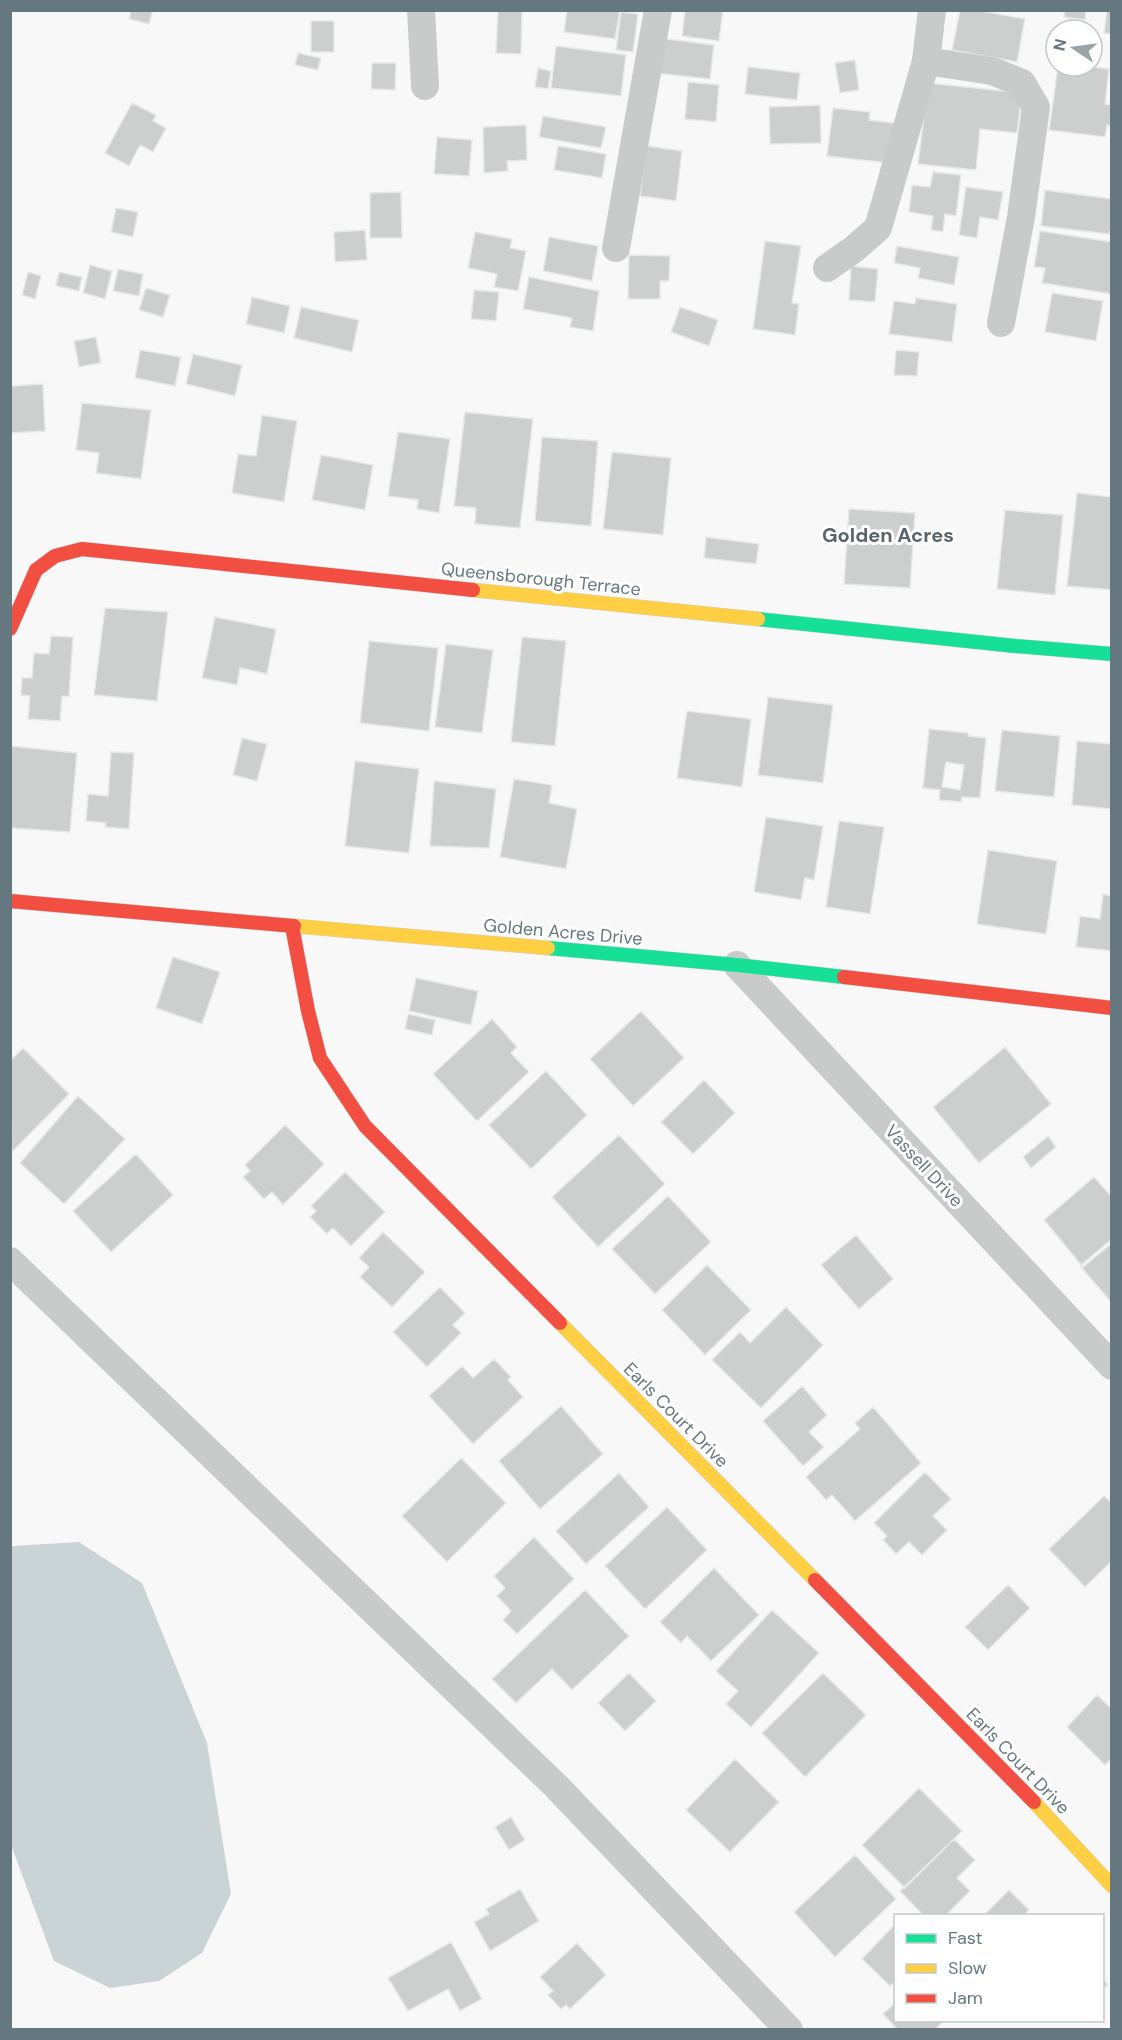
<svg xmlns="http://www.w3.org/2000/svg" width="1122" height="2040" font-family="'DM Sans',sans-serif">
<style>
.water{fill:#cad4d6}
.building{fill:#cdcfcf;stroke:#e8e8e8;stroke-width:1.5;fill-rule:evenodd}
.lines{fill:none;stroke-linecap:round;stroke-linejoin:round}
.fast-casing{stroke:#d3d4d5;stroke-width:15}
.slow-casing{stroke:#d3d4d5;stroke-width:15}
.jam-casing{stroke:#d3d4d5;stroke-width:15}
.street{stroke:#c9cbcb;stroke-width:28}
.fast{stroke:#16e098;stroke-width:14}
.slow{stroke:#ffcf43;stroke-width:14}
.jam{stroke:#f24e42;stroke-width:14}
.labels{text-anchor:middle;stroke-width:6;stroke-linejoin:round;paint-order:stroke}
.street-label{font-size:18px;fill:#66787f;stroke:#fff}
.neighbourhood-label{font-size:20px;font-weight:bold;fill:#58656b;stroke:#fff}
</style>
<rect width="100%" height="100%" fill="#f8f8f8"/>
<path class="water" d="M79,1542L142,1583L207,1743L231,1894L202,1953L159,1981L110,1988L54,1961L11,1845V1546Z"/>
<path class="building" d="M131,10H153L149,24L129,19Z
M498,10H522L521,54L496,53Z
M567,10H620L615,39L564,32Z
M685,10H723L719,41L682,36Z
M960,10H976L1025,19L1017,62L952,50Z
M1065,10H1086L1085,20L1064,17Z
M1107,10H1112V34L1104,33Z
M621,12L638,14L633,52L616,50Z
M311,21H334V52H311Z
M659,38L714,45L710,79L655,73Z
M556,46L626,55L621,96L551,88Z
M298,53L321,58L318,70L295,65Z
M855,60L859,90L840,93L835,63Z
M372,63H396L395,90L371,89Z
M1058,66H1086L1109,69L1105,104L1112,105V126L1107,125L1105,137L1049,130Z
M748,67L800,73L797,100L745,94Z
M538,68L551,71L548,89L535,87Z
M688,82L719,85L716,122L685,119Z
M928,83L1022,93L1017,133L980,129L976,170L918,164Z
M132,103L156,115L153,121L166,128L153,152L140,145L129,166L105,153Z
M820,105L821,143L770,144L769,107Z
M833,108L870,112L869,120L894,123L889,163L827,156Z
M543,116L606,127L601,148L539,137Z
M526,125L527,160L507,161L508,171L484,173L483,127Z
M437,137L472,140L469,176L434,174Z
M558,146L606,154L602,178L554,170Z
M646,146L682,151L676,201L640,196Z
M933,172L961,175L956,216L945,214L943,232L931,230L933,216L909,212L912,185L930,187Z
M966,187L1003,192L998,220L980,217L977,238L959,235Z
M1045,190L1112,199V225L1109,234L1041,226Z
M401,192L402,238H370V193Z
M116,208L138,212L133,237L111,232Z
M365,230L367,260L335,262L334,232Z
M1040,231L1112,242V294L1042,283L1045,268L1034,267Z
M475,232L512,239L510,248L526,251L518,291L494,287L497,274L468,268Z
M549,237L598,246L592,281L543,271Z
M765,241L801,246L792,303L799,304L795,335L753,329Z
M897,246L959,257L954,285L918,278L920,268L894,263Z
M629,255L670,256L669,281H660V299H628Z
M90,265L112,271L105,299L83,293Z
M851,266L878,269L875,302L849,300Z
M118,269L143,274L139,296L113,291Z
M28,272L41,276L35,299L22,295Z
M59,272L82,277L79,291L56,286Z
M529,277L599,291L593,331L570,327L572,318L523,309Z
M146,288L170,295L163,317L139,310Z
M474,290L499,292L496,321L471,319Z
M1052,293L1103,301L1096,341L1045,332Z
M252,297L290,306L284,333L246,324Z
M916,298L957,304L952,342L889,334L894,301L915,304Z
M301,307L359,320L352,352L294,338Z
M680,307L718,320L709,346L671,332Z
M96,337L101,363L79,367L74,341Z
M140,350L181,357L175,386L135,378Z
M896,350L919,352L917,376L894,375Z
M193,354L242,365L235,396L186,384Z
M43,384L45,431L10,433V386Z
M82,403L151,410L141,479L96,473L99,453L76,450Z
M465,412L533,419L520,528L475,524L476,508L454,506Z
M262,415L297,421L284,502L232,493L238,454L256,456Z
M398,432L450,439L439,513L417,509L418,500L388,496Z
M542,437L598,441L591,526L535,521Z
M612,452L671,458L663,535L603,529Z
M321,455L373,465L365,510L312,500Z
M1077,493L1112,497V590L1067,586Z
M849,509L915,513L910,588L844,584Z
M1005,510L1063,515L1055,595L997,589Z
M706,537L759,544L756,564L704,558Z
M105,608L168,612L157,701L94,695Z
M215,617L276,629L267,674L240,668L237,685L202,678Z
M51,636L73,637L69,697L62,696L60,721L28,719L30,696L21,695L22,678H32L34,653L49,654Z
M522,637L566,641L555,746L511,742Z
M369,641L438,648L429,731L360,723Z
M446,644L493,650L482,733L435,727Z
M768,697L833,705L823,783L758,775Z
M687,711L751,719L742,787L677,778Z
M929,729L968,733V736L986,738L980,798L962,797L961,802L939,800L940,790L923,788ZM946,762L964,765L960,790L942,787Z
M1002,730L1060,736L1054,797L995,791Z
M242,738L267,744L257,781L233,775Z
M1077,741L1112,744V809L1072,805Z
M11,746L77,753L70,832L10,828Z
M111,752L134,753L129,829L105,827L106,823L86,821L88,794L108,796Z
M355,761L419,769L409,853L345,846Z
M514,779L552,785L549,803L577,809L566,869L500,857Z
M434,781L496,789L489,848L430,846Z
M766,817L823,826L814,880L805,878L801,900L754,892Z
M839,821L884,827L870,914L826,907Z
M988,850L1057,861L1046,934L977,924Z
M1103,894L1112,896V951L1076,947L1080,916L1100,919Z
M173,957L220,972L202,1024L156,1008Z
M416,978L478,991L471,1025L409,1011Z
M641,1011L684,1058L633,1106L590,1059Z
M408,1014L435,1020L432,1035L405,1029Z
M492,1019L517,1047L511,1053L529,1072L477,1121L433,1074Z
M1005,1047L1051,1104L979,1163L933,1107Z
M23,1048L69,1094L12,1152L10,1061Z
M546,1071L587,1115L531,1169L489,1125Z
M704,1080L735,1113L693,1154L661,1122Z
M78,1096L125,1139L64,1204L20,1163Z
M285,1125L324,1164L283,1205L272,1192L264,1199L243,1177L250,1171L245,1165Z
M619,1135L665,1184L598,1247L552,1197Z
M1048,1136L1056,1147L1031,1168L1023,1157Z
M136,1154L173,1195L111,1252L73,1211Z
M345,1172L385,1212L351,1246L333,1228L327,1234L310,1217L316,1211L311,1206Z
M1094,1177L1112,1197V1243L1083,1267L1044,1220Z
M668,1196L711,1242L655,1294L612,1249Z
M383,1232L425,1272L392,1307L360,1277L369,1267L359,1258Z
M856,1235L893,1279L859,1309L821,1265Z
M1112,1239V1303L1080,1266Z
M707,1265L751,1310L705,1355L662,1310Z
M440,1287L465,1313L453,1325L461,1333L427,1367L393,1332Z
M786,1307L823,1345L761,1408L712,1360L740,1332L750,1343Z
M494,1359L511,1377L508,1380L523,1397L473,1444L429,1396L462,1366L473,1378Z
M802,1386L827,1415L809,1432L824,1447L803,1466L763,1421Z
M561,1406L603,1454L540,1509L499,1461Z
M873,1407L921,1463L855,1521L832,1495L826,1500L806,1477L860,1429L855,1423Z
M461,1458L506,1503L447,1562L402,1516Z
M925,1472L951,1499L933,1516L947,1530L922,1555L909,1542L896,1554L883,1540L887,1536L874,1523Z
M619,1473L649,1507L586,1564L556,1531Z
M1104,1496L1112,1503V1561L1085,1587L1049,1549Z
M667,1507L707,1550L645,1609L605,1566Z
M534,1537L574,1579L517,1634L503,1620L511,1611L497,1596L505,1588L494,1576Z
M714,1568L759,1615L711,1661L687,1636L681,1643L660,1622Z
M1008,1585L1030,1608L988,1650L965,1627Z
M585,1590L629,1636L572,1690L552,1669L516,1703L492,1679Z
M772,1610L819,1653L751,1727L726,1704L738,1691L716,1671Z
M629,1673L656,1701L625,1731L598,1703Z
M823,1673L866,1715L805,1777L762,1733Z
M1097,1695L1112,1709V1758L1105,1765L1067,1727Z
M735,1759L779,1802L730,1852L686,1810Z
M919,1788L962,1831L905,1888L862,1845Z
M511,1817L525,1840L509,1850L495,1827Z
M954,1839L975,1860L957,1878L970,1891L945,1916H924L900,1891Z
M855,1855L896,1899L835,1957L794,1912Z
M520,1889L539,1921L490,1951L474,1922L489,1914L486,1909Z
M1009,1890L1029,1910L1023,1916H983Z
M896,1923V1981L890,1986L862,1959Z
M451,1942L482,1999L460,2011L448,1989L408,2011L388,1978Z
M577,1943L606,1975L570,2009L566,2005L561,2009L548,1995L553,1991L540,1977Z
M1102,1977L1108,1985L1102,1989Z
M896,2002V2020H944L935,2030H898L883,2014Z"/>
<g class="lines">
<g class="fast-casing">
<path id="fast" d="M758,619L1015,646L1112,654
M548,948L737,965L844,977"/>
</g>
<g class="slow-casing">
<path id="slow" d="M473,590L758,619
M294,926L548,948
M560,1323L815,1580
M1034,1802L1112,1886"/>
</g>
<g class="jam-casing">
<path id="jam" d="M10,629L36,570L55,556L82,549L473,590
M10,901L294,926
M292,926L308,1011L320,1058L365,1126L560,1323
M844,977L1112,1008
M815,1580L1034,1802"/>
</g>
<path class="street" d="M421,10L425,86
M926,61L992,71L1022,83L1036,107L1021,217L1001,323
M616,248L658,10
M827,268L854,249L878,228L926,61L932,10
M737,965L1112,1366
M10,1261L556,1786L789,2030"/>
<use href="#fast" class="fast"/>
<use href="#slow" class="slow"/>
<use href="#jam" class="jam"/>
</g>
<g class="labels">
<g class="street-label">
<text transform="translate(541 579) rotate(6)" y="6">Queensborough Terrace</text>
<text transform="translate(563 932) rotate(5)" y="6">Golden Acres Drive</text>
<text transform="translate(924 1166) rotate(47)" y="6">Vassell Drive</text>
<text transform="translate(676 1415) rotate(45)" y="6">Earls Court Drive</text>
<text transform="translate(1018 1761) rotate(46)" y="6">Earls Court Drive</text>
</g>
<g class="neighbourhood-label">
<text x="888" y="542">Golden Acres</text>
</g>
</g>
<rect width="1122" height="2040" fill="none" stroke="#66787f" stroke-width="24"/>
<rect x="894" y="1914" width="210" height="108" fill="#ffffff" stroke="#c2c9cc" stroke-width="1.5"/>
<rect x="906" y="1934" width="30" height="9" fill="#16e098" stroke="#c2c9cc" stroke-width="1.5"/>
<text x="948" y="1944" font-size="18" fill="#66787f">Fast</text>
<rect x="906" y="1964" width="30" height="9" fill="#ffcf43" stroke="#c2c9cc" stroke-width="1.5"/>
<text x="948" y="1974" font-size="18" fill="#66787f">Slow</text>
<rect x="906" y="1994" width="30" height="9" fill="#f24e42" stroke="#c2c9cc" stroke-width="1.5"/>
<text x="948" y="2004" font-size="18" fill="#66787f">Jam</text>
<g transform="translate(1074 48) rotate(283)"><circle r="28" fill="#ffffff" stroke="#c2c9cc" stroke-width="1.5"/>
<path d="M0-4.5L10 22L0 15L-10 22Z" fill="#99a5a9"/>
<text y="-9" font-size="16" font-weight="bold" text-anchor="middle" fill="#66787f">N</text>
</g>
</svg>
